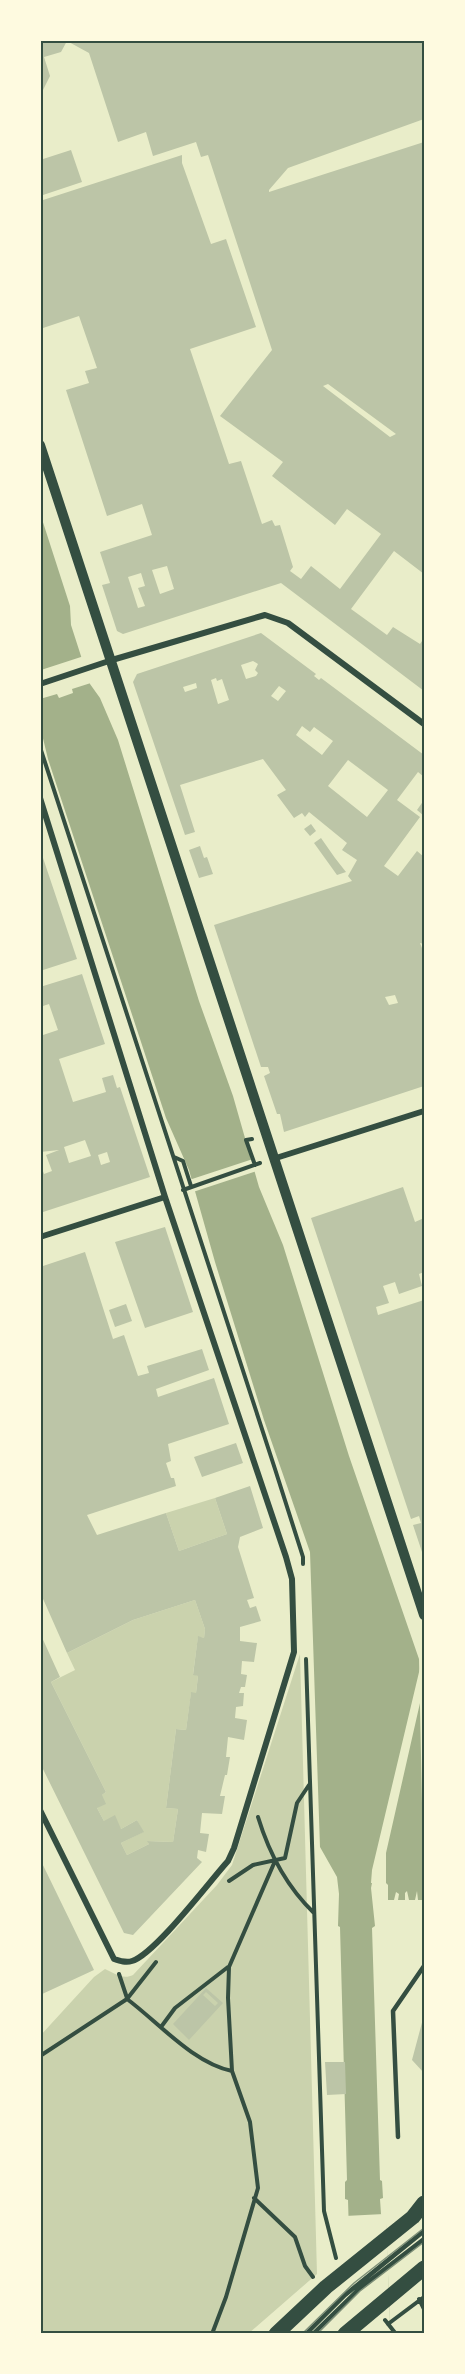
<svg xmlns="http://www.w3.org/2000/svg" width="465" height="2374" font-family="Lora,serif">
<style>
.green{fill:#cad2ad}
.water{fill:#a3b18a}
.pier{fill:#e9edc9}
.building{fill:#bcc5a7;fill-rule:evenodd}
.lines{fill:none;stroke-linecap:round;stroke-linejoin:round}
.path{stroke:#344e41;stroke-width:4}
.service{stroke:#344e41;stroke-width:4.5}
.minor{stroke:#344e41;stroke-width:6}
.tertiary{stroke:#344e41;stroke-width:10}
.primary{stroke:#344e41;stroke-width:15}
.tram{stroke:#7c8e77;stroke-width:1.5}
.neatline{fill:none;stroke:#344e41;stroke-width:2}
</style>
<rect width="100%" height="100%" fill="#e9edc9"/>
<path class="green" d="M215,1498L227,1534L179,1551L166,1513Z
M195,1600L205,1629L204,1638L198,1637L193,1674L198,1676L196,1693H191L186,1730L176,1729L166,1808L178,1809L173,1842L148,1841L149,1844L127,1855L121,1843L143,1832L137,1820L121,1829L104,1821L97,1808L102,1795L106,1792L51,1682L75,1670L67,1653L133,1620Z
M300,1654L317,2274L249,2333H41L40,2036L94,1977L105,1969C114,1973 123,1980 133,1975L217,1885L232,1865Z"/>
<path class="water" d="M40,513L70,606L71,625L90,684L100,698L118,740L199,1001L233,1096L259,1187L283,1245L349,1456L419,1659L424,1900H418L417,1891L415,1900H409L407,1891L405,1893V1900H398L399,1894L396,1892L394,1900H388V1885L386,1883H372L371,1888L375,1926L372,1928L380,2180L382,2181L383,2198L380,2199L381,2214L386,2224L390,2324L352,2333L348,2200L345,2199V2182L347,2180L340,1927L338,1926L339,1894L337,1877L320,1847L310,1552L264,1420L215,1262L189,1170L166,1118L48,759L40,726Z"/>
<path class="pier" d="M84,656L94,682L72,689L73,693L59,698L57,694L40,699L41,670Z
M253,1159L257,1171L193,1192L189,1180Z
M420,1668V1703L386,1853V1883H371L372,1870Z
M384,2214L386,2218L390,2324H411L413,2334H349L345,2216Z"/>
<path class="building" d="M40,40H424V119L288,168L269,190V192L424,142V574L394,551L351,609L387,635L393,627L420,644L424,638V691L281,583L123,634L117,631L102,585L110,583L100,552L152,535L142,504L107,516L66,390L89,383L85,371L97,368L79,316L40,329V201L182,155V163L211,244L226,239L256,327L190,349L229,464L241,461L262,524L272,520L275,526L280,525L293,567L290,571L301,579L311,566L340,589L381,534L347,509L335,525L272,476L283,462L220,416L272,350L208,155L201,157L196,142L153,156L146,132L118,142L89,53L67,41L61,52L44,57L50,76L40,96ZM328,384L396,434L390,437L323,386ZM167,566L174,589L160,594L152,570ZM141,573L145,586L138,588L145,606L138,608L128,577Z
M71,150L82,182L40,196V160Z
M261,633L316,674L314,676L319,680L321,678L424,755V777L418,772L397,800L420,817L384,866L398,876L417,851L424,857V944L420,943L424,953V1086L284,1132L280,1114H277L264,1076L270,1073L268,1067H261L214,925L352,881L348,876L357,860L342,850L347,843L309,812L305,817L302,813L294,818L277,795L286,790L263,759L180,785L195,832L185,835L133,682L137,674ZM253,661L258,664L255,670L258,673L256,676L246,679L241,665ZM216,678L217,681L222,679L229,700L218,704L211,680ZM196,683L197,688L185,692L183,687ZM279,686L286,691L278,701L271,696ZM302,726L310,732L314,727L333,741L322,755L296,735ZM348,760L388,790L367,817L328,786ZM395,995L398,1003L389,1005L385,997Z
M424,800V816L417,810Z
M311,824L316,831L310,836L304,829Z
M321,838L335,858L346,872L337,875L314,843Z
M200,846L204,858L207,857L213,874L199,878L189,850Z
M40,849L77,959L40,971Z
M82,974L105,1044L59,1059L73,1102L106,1092L102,1078L113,1075L117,1088L120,1087L150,1177L40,1213V1163L44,1174L52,1171L46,1155L59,1150L40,1152V1036L58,1030L49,1004L40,1007V987ZM85,1140L91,1156L69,1163L64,1147ZM107,1152L110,1162L101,1165L98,1155Z
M403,1187L415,1222L424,1218V1272L419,1274L422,1286L399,1294L395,1282L383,1286L389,1303L376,1307L378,1315L424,1300V1558L413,1525L421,1523L419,1516L411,1519L311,1218Z
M165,1227L193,1312L145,1328L115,1242Z
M85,1252L113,1339L124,1335L138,1376L149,1373L147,1366L202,1349L209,1370L156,1389L158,1397L214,1378L229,1424L168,1444L171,1461L166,1463L171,1478H174L176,1486L87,1515L97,1535L166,1513L179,1551L227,1534L215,1498L250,1486L263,1528L240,1537L238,1547L254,1598L247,1600L250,1608L256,1606L261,1621L240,1627V1641L257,1643L254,1662L242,1661L241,1674L247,1675L245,1687H241L239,1693H244L243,1706L236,1707L235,1718L247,1720L244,1740L228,1737L226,1757H230L227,1775H225L220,1796H225L222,1814L202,1813L200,1833L209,1834L206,1852L198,1850L197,1858L202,1862L133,1935L124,1933L40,1763V1633L60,1677L51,1682L106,1792L102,1795L106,1804L97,1808L104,1821L115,1815L121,1829L137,1820L144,1832L121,1843L127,1855L149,1844L147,1841L173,1842L178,1809L166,1808L176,1729L186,1730L191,1692L196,1693L198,1676L193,1675L198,1636L204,1638L205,1629L195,1600L133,1620L67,1653L40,1592V1267Z
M126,1304L132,1321L115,1327L109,1310Z
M236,1443L243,1463L202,1477L194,1457Z
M40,1859L94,1970L40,1995Z
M206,1988L223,2003L189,2040L173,2024ZM206,1992L218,2003L215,2006L203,1995Z
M424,2015V2073L412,2060Z
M325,2062H345L346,2094L327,2095Z"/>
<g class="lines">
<path class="path" d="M40,747L275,1469L303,1557V1564
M252,1139L246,1140L255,1165
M174,1157L183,1161L191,1186
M183,1190L260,1163
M306,1659L324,2211L336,2258
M258,1817C269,1853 287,1887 314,1913
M229,1881L253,1865L285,1858L297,1803L309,1785
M119,1974L127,1998
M127,1999L156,1962
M161,2027L175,2008L228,1967
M40,2056L127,1999C158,2022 193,2063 232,2071L250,2122L258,2188L226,2297L212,2334
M232,2071L228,1998L229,1967L275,1861
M254,2198L295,2237L305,2266L313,2277
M419,2299L424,2309
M385,2320L396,2334
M388,2324L424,2297"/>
<path class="service" d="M398,2137L393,2011L424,1966
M306,2334L345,2295L424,2231
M313,2334L359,2289L424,2239"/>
<path class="minor" d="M40,684L112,660L265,615L288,623L424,724
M40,798L165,1197L286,1557L292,1579L294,1652L234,1848L228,1861C209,1882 155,1954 132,1961C126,1963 120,1961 114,1959L40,1810
M276,1158L424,1111
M40,1237L165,1197"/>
<path class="tertiary" d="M40,445L424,1615"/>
<path class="primary" d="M276,2334L326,2287L413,2217L424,2203
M345,2334L424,2268"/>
<path class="tram" d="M302,2334L354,2283L424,2228
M317,2334L360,2291L424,2242"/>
</g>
<rect width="465" height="2374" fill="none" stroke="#fefae0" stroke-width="84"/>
<rect x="42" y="42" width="381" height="2290" class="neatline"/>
</svg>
